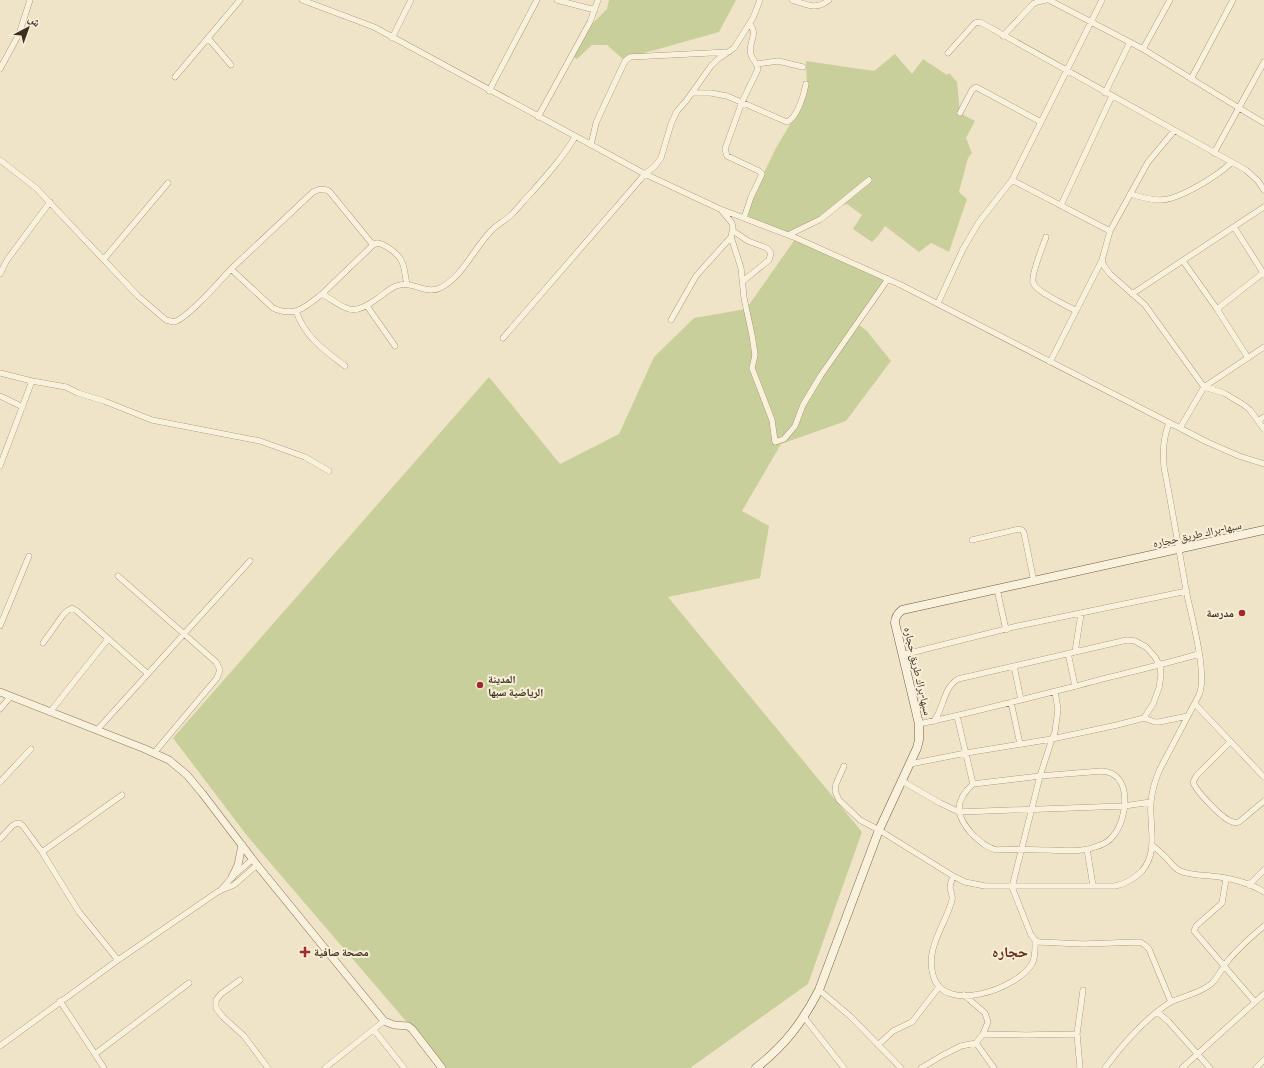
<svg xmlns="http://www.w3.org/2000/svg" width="1264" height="1068" font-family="Literata,'Noto Naskh Arabic',serif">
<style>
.green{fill:#c9cf9b}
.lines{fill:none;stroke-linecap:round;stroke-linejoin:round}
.minor-casing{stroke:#8d765c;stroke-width:6}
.tertiary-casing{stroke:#8d765c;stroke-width:8}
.secondary-casing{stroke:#6f573f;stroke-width:9}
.minor{stroke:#faf1dc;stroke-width:5.5}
.tertiary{stroke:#faf1dc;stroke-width:7}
.secondary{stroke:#faf1dc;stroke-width:8}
.poi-dot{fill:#9e2a2b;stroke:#f7eed8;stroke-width:1.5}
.labels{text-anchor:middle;stroke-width:4;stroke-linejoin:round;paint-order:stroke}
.street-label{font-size:11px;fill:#3d2e20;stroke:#f7eed8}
.poi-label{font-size:11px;font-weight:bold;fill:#3d2e20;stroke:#f7eed8;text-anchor:start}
.district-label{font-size:15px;font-weight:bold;fill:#6b2e1e;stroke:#f7eed8}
</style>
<rect width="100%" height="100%" fill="#f0e4c8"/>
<path class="green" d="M609,0H736L719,32L630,57L625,61L607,45H592L577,59L572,56L585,31L607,9Z
M895,54L912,74L923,59L947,75L949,73L957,82L960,113L975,121L966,138L972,153L968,158L959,192L967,199L949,252L931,243L919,252L885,226L878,236L872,242L853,229L862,215L847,204L836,207L788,235L743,216L776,148L802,104L807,90L806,61L874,71Z
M796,238L891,280L859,325L867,331L891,361L846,421L781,444L742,511L769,526L760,578L668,597L862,832L808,984L690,1068H443L411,1027L248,837L173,738L489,377L560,464L619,434L654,357L694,318L746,309Z"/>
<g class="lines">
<g class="minor-casing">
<path id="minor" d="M302,0L374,27L645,174L720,209L796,238L901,285L1207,442L1239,456L1264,464
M557,0L595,10
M792,0C806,4 816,11 829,0
M1049,0L1143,49L1170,0
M1003,36L1033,4L1037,2L1046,0
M208,38L231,65
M392,38L411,0
M1143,49L1239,108L1264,123
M948,53L975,23L980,22L1246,170L1258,181L1264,190
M757,64L778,61L803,67
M0,69L19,34L30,0
M175,77L240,0
M1191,79L1233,0
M489,91L537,0
M692,93H711L727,96L787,122C797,118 804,95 806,84
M1105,93L1130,42
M960,113L972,90L976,87L1041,122
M538,117L590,22L598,0
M591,145L596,123L601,112L625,61L630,57L729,52
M1214,153L1264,62
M0,160L36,188L138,296L166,320L174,322C188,318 220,281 231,269L273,308C294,318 306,307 322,294C348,309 351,318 378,298C384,294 389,289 396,286C413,280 425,295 440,288C464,276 474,247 493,229C498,224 506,220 512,214C519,207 525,199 532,192C548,174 563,157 575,137
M1130,194C1140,197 1150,200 1160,200C1179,200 1217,176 1231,163
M1061,205L1112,96
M744,218L751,197L762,174L759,171L727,156L725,149L742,102L758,69C757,63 753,60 751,55C747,43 759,36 750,24
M1234,227L1264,274
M733,231L748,241L767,248L771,253L769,260L743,281
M1110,231L1148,162L1174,131
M788,235L821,219L869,180
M731,237L741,268L744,298L752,335L755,355L752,368L772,420L775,442L784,439L795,426L803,405L821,375L888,279
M1046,237C1043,246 1031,274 1033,282C1035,292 1067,305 1076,311
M104,259L168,183
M1102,260L1104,266L1110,274L1145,305L1204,387L1224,393L1244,405L1250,410L1264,429
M1183,261L1217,309L1248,358
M231,269L313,192C319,189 323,188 329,191L373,245
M0,274L7,260L50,202
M322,294L373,245L377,243C385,244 399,254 402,262C405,268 405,277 407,284
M1132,294L1264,207
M938,303L963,249L979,222L1012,180
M367,306L395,346
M1217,309L1263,273
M296,311C305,337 324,350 345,366
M671,320L696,276L731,237L733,228L732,223L722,211
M503,338L645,174L655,166L661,158L671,124L677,111L686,101L711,66L718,59L734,48L753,18L760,0
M1050,362L1102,260L1110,231L1012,180L1102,0
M0,373L32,381L66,387L78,393L104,401L152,420L260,441L305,457L329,471
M0,396L23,407
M1259,420L1264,417
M1180,428L1204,387L1264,347
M0,466L32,381
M972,540L1019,529L1022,530L1024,533L1034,582
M118,576L216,662L220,670L217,678L154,753
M997,589L1006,630
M0,626L29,556
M43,643L63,615L67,611L72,608L77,611L148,674
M1075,652L1081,614
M1068,653L1075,686
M902,655L1018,626L1187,591
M1014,666L1021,700
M1055,692L1058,709L1055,732L1052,739L1040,776L1012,887L1031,935L1035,940L1039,942L1083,944L1140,942L1145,945L1149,949L1171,1002
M1011,702L1020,744
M1195,704L1264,777
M0,709L11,696
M50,712L108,639
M957,716L973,784
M1144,718L1155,722H1159L1188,716
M919,724C972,713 1024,699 1076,686C1117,675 1158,666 1199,654
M97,730L250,561
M1230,742L1197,775L1193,782C1196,791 1223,820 1233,822C1235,823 1237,822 1239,822L1264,801
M910,764L966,753L1052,739L1117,725L1144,718L1153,704L1159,688L1161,675L1160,666L1155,657L1146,647L1135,641L1127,640L958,679C943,688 944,708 934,721
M844,766L836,784L835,791L839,800L860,820L879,830L953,876L965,882L985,886H1115C1126,884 1134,879 1142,871C1159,851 1149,826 1151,802C1152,791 1155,780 1160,769L1199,695C1208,674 1191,615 1186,590C1179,549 1172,508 1164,467C1163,449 1163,439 1169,423
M1102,771C1133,773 1128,819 1113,836C1109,842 1102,845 1095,847C1081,852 1064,851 1049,850C1032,850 1014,849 997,850C987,848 981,842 973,835C956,817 953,802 973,784L1040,776Z
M902,781L940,803L959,812L1124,806L1151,802
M0,782L31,749
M0,839L12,826L15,824L19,823L23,826L42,852L79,912L118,960
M1153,846C1156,848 1159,851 1162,854C1169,859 1172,867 1180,871C1189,875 1201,875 1211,876C1226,877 1251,883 1264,892
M1087,849L1093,886
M42,852L122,795
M953,876C952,880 950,884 950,888C951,893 953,895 952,900C946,924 925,948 933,975C943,1015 1017,989 1032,964C1036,956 1035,948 1035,940
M1226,879L1222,903L1196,926L1194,931L1255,1002
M1249,885L1264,870
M220,891L232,877L253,859
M240,980L221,994L216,1000V1008L223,1017L244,1036L268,1068
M819,990L850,1016L901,1068
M964,995L985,1013L988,1022L983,1034
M60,1001L104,1068
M1157,1012L1168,1021L1210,1068
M804,1017L844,1068
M374,1030L404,1068
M976,1043L994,1068
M878,1045L893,1031L912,1022L939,987
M0,1046L118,960L219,891L234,885L257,865
M95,1054L189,983
M325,1068L384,1021
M921,1068L943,1055L961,1046L976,1043L983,1034L1026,1035L1077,1034
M1080,1068L1077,1034L1083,990
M1105,1068C1122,1045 1145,1019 1169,1003C1182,996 1199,994 1211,984C1218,978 1221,969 1227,962C1237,949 1251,937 1264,926
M1182,1068L1264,994
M1256,1068L1264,1060"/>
</g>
<g class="tertiary-casing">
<path id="tertiary" d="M0,692L145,749L169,760L187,775L202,793L257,865L384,1021L394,1025L408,1026L412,1029L442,1068
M232,877L238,865L242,845"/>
</g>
<g class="secondary-casing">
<path id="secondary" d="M756,1068C785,1045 802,1023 819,990L879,830L917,748L919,740V724L895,623C895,617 897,614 902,610L1264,530"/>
</g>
<use href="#minor" class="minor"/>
<use href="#tertiary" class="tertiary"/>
<use href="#secondary" class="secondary"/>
</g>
<g class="poi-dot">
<circle cx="1242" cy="613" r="4"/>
<circle cx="480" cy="685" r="4"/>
<path d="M303 946h4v4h4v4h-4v4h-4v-4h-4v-4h4z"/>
</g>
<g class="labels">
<g class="street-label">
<text transform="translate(1197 534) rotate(-12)" y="4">سبها-براك طريق حجاره</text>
<text transform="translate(918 671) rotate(77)" y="4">سبها-براك طريق حجاره</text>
</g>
<g class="poi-label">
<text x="1234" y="617" text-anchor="end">مدرسة</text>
<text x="488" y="683">المدينة<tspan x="488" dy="13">الرياضية سبها</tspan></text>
<text x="314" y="956">مصحة صافية</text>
</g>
<g class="district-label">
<text x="1010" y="957">حجاره</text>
</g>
</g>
<g transform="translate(28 28) rotate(41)" stroke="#f7eed8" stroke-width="3" paint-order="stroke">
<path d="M0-3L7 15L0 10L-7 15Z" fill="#3d2e20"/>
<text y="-6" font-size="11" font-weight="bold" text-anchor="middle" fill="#3d2e20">ش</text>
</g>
</svg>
